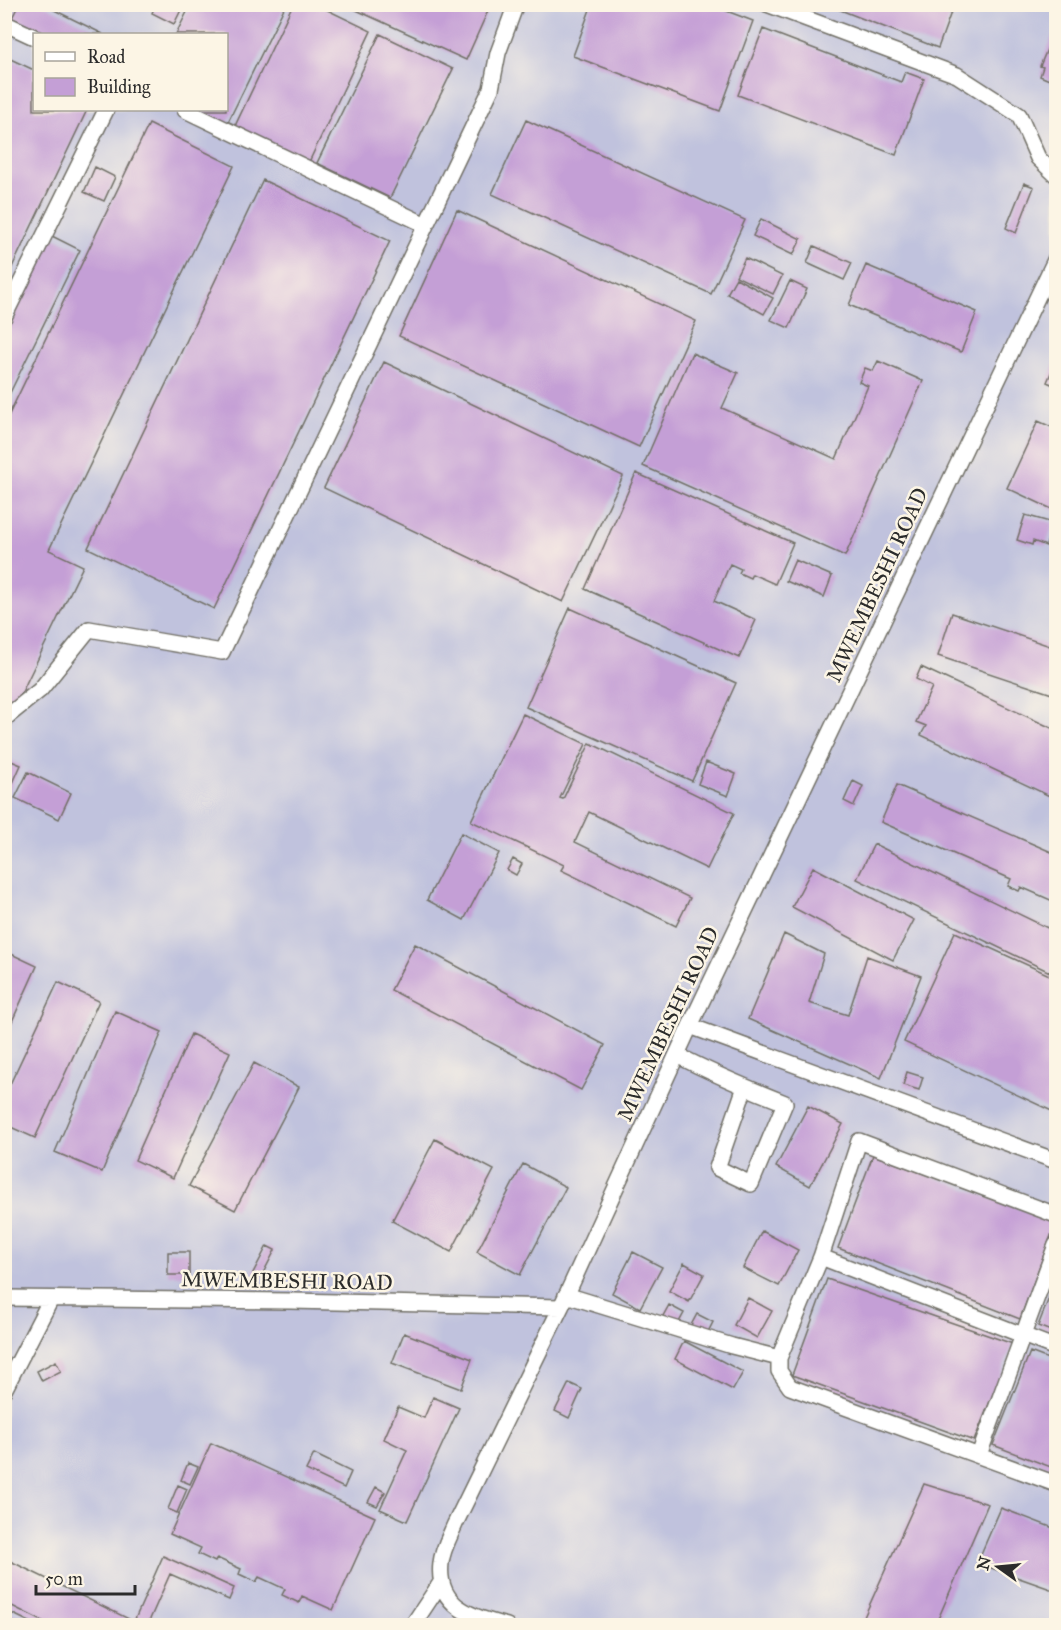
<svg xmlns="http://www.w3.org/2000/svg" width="1061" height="1630" font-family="'IM FELL Great Primer',serif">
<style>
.industrial{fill:#c0c2dd;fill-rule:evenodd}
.building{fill:#c49fd6}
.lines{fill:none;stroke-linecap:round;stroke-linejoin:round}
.minor-casing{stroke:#716f66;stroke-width:18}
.minor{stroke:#fff;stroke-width:15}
.labels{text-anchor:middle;stroke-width:5;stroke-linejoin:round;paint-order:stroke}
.street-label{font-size:21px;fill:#2b2b2b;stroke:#fcf5e5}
</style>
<rect width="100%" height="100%" fill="#fcf5e5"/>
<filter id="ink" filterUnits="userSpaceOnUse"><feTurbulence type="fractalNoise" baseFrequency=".0167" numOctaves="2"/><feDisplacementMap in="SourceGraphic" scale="12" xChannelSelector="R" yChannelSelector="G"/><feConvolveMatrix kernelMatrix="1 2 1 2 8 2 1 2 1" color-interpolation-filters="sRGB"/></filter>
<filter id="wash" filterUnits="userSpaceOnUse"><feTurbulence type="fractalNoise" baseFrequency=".008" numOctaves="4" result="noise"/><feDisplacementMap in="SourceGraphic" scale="24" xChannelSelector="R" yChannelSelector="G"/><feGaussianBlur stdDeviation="1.35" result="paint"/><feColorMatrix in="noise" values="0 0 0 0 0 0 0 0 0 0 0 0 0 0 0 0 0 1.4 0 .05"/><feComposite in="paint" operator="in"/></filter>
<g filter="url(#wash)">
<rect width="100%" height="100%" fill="#f3ecd3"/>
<path class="industrial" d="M5,5H1056V1625L5,1626ZM34,34H226V110H34Z"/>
<g id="blocks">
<path class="building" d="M19,4H42L103,34H46L12,18Z
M156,4H184L174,24L152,13Z
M191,4H286L227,124L199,110H226V34H176Z
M293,4H315L371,31L309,162L235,126Z
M343,4H491L466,60Z
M592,4H708L753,21L720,111L573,56Z
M825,4H954L938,48Z
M1056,28V77L1054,82L1040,76L1043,67L1040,66Z
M763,29L901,82L905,72L924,79L896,155L738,95Z
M380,34L453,69L390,198L317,163Z
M4,56L34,70V110H87L4,284Z
M526,120L745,220L711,294L492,194Z
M149,124L234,166L49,550L83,566L4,729V425Z
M95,167L115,177L104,201L84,192Z
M263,180L390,241L214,609L88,548Z
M1024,183L1034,187L1016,233L1006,228Z
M457,210L696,321L639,447L399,336Z
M761,219L801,239L793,255L753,236Z
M46,233L80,250L4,405V318Z
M814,246L852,263L844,280L807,263Z
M745,258L782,276L773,294L736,276Z
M866,265L977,312L961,352L849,305Z
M736,278L773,298L764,314L727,294Z
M790,281L807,289L789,328L771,320Z
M692,353L738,373L722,408L836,459L868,386L859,382L865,368L873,371L878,361L923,381L845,556L643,466Z
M1056,361V386L1047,382Z
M384,362L623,476L563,602L324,488Z
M1038,421L1056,429V511L1007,488Z
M636,473L793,543L775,584L752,574L750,578L739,573L741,569L730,564L714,601L756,620L739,658L585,589Z
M1025,515L1053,523L1046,546L1033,541L1032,545L1017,540Z
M795,560L832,576L824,597L786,581Z
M570,608L736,683L692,781L526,707Z
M952,613L1056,648V685L1055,684L1052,694L938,656Z
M921,667L1056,730V799L921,735L926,726L916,722L932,687L916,679Z
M523,714L586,744L560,798L563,799L590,743L734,813L707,869L589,812L575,842L690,898L676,926L561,870L564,865L471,821Z
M4,758L21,765L8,794L4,793Z
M706,762L736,774L728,796L698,784Z
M28,772L71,793L59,819L15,798Z
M853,781L863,786L854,806L844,801Z
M897,785L1056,854V897L1055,902L1021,887L1019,891L1008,886L1011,879L881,822Z
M461,833L499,853L464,920L427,900Z
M874,844L1056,932V975L857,879Z
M513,859L522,864L516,875L507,870Z
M813,867L914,920L893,960L792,907Z
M955,932L1056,978V1113L904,1042Z
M784,934L824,954L809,1003L848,1015L867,956L921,976L881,1078L748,1019Z
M415,944L605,1045L581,1090L391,990Z
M5,951L37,966L5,1037Z
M58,982L99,1001L35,1138L4,1124V1097Z
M115,1011L162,1032L102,1172L55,1152Z
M191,1034L230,1052L173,1178L135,1160Z
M254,1063L299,1087L235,1210L189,1186Z
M907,1072L923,1077L919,1090L903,1085Z
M808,1106L843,1124L810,1186L776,1167Z
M435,1139L494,1170L451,1252L392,1221Z
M873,1155L1056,1222L1020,1319L838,1248Z
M523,1164L566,1187L520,1275L477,1252Z
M762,1231L798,1250L779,1286L743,1268Z
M267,1246L275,1250L261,1277L253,1273Z
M168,1252H189V1275H168Z
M633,1252L662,1267L640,1308L612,1293Z
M684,1263L704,1274L689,1302L669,1291Z
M827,1279L1013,1344L974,1441L792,1375Z
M1056,1280V1333L1038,1326Z
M748,1298L772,1311L757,1338L734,1325Z
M669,1305L684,1313L678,1324L663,1316Z
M697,1314L713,1322L706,1336L690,1327Z
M404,1333L472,1359L461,1389L392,1363Z
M684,1341L743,1372L733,1390L675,1359Z
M1030,1352L1056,1362V1469L993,1445Z
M56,1361L61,1371L42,1381L37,1371Z
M569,1383L582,1389L569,1418L555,1411Z
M433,1397L459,1408L407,1521L380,1509L407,1450L384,1439L398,1407L424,1418Z
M211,1443L375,1517L333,1610L302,1596L299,1603L282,1595L285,1589L259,1577L256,1582L239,1574L241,1569L217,1558L215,1562L198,1554L201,1548L170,1534Z
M314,1454L351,1472L344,1488L306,1470Z
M188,1463L198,1467L190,1484L181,1480Z
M924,1484L988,1504L935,1626H860Z
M178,1485L187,1489L177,1513L168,1509Z
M376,1487L385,1492L377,1506L368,1502Z
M1001,1508L1056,1529V1591L977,1563Z
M163,1556L234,1588L229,1600L170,1574L147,1626H132Z
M4,1558L129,1619L126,1626H52L4,1602Z
M7,1611L38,1626H4V1618Z"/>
</g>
</g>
<g filter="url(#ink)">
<use href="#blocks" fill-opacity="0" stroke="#716f66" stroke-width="1.5"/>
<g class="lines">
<g class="minor-casing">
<path id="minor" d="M767,4L957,75L1019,115L1038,158L1056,175
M4,23L34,37
M185,110L426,225
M4,317L106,110
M4,719L40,690L89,629L222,652L491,89L498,53L516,4
M690,1026L1056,1161
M677,1055C713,1074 747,1088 785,1103L751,1184L717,1168L745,1087
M821,1257L1056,1348
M566,1295L732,1346L779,1358L821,1257L859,1141L1056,1215
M4,1298L291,1301L561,1307
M779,1358V1371L790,1387L1056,1484
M4,1390L51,1299
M979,1455L1056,1245
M412,1626L440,1584
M507,1626C472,1617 436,1607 441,1563C442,1550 450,1536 455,1524L561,1307L690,1026L1056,258"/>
</g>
<use href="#minor" class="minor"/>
</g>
</g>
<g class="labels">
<g class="street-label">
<text transform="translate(877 585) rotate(-65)" y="7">MWEMBESHI ROAD</text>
<text transform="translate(668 1024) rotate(-65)" y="7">MWEMBESHI ROAD</text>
<text transform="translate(287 1281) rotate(1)" y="7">MWEMBESHI ROAD</text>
</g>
</g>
<rect width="1061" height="1630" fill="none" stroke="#fcf5e5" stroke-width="24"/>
<rect x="33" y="33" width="195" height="78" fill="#fcf5e5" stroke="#a8a49b" stroke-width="1.5"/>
<rect x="45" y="52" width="30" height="9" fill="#ffffff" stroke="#a8a49b" stroke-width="1.5"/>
<text x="87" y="63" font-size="18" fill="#2b2b2b">Road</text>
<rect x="45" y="78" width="30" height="18" fill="#c49fd6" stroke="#a8a49b" stroke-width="1.5"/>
<text x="87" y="93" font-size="18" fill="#2b2b2b">Building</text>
<g transform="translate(998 1567) rotate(285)" stroke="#fcf5e5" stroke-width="4.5" paint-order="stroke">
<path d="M0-4.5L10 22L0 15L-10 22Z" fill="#2b2b2b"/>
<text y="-9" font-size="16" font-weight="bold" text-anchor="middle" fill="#2b2b2b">N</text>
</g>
<path d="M36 1585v9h99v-9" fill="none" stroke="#2b2b2b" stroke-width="3"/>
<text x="45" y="1585" font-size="18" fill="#2b2b2b" stroke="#fcf5e5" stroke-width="4.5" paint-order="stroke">50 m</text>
</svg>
